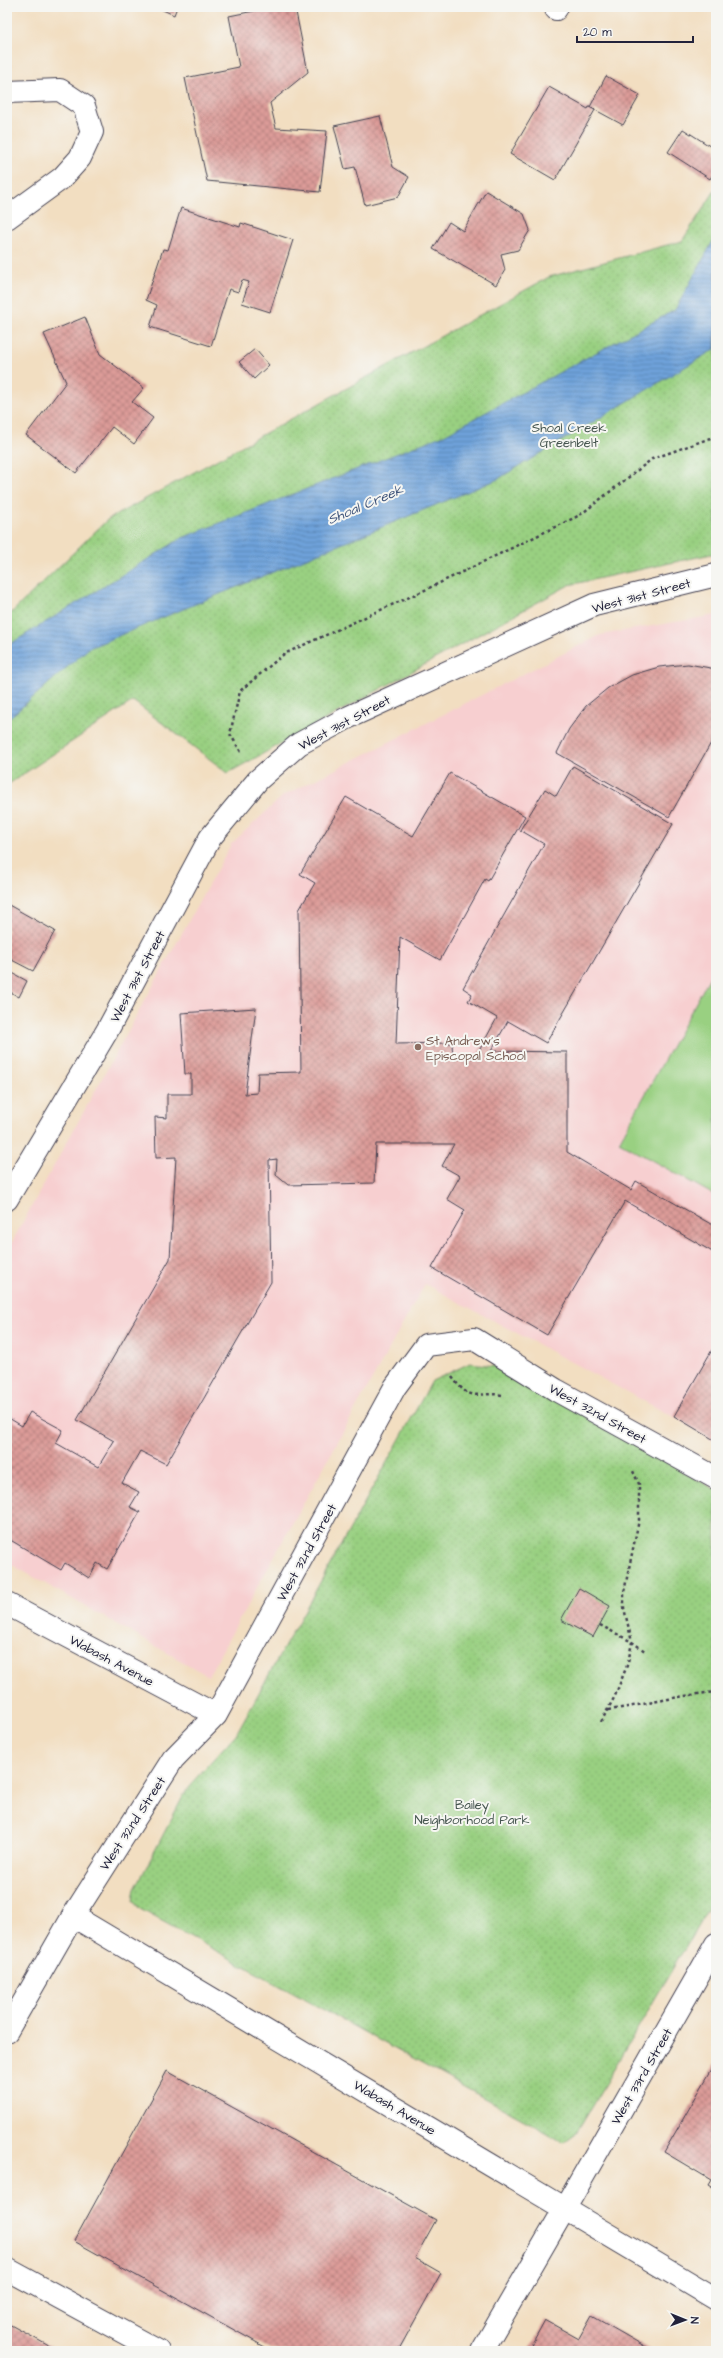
<svg xmlns="http://www.w3.org/2000/svg" width="723" height="2358" font-family="'Architects Daughter',sans-serif">
<style>
.built{fill:#f7cfd0}
.grass{fill:#99d081;stroke:#5e795e}
.park{fill:url(#park-dots);stroke:#5e795e}
.water{fill:url(#water-rules);stroke:#48628a}
.building{fill:url(#building-cross-hatch)}
.lines{fill:none;stroke-linecap:round;stroke-linejoin:round}
.service-casing{stroke:#413e4f;stroke-width:24}
.minor-casing{stroke:#413e4f;stroke-width:24}
.path{stroke:#413e4f;stroke-width:2.5;stroke-dasharray:3 3;stroke-linecap:butt}
.service{stroke:#fff;stroke-width:22}
.minor{stroke:#fff;stroke-width:22}
.education-dot{fill:#8d6e63;stroke:#f6f6f2;stroke-width:1.5}
.labels{text-anchor:middle;stroke-width:4;stroke-linejoin:round;paint-order:stroke}
.park-label{font-size:13px;fill:#465650;stroke:#f6f6f2}
.street-label{font-size:13px;fill:#22223b;stroke:#f6f6f2}
.education-label{font-size:13px;fill:#785e54;stroke:#f6f6f2;text-anchor:start}
.water-label{font-size:14px;font-style:italic;fill:#40557b;stroke:#f6f6f2}
</style>
<defs>
<pattern id="park-dots" width="8" height="8" patternUnits="userSpaceOnUse"><rect width="8" height="8" fill="#99d081"/><path d="M2 2h.1M6 6h.1" fill="none" stroke="#84b270" stroke-width="1.8" stroke-linecap="round"/></pattern>
<pattern id="water-rules" width="6" height="5" patternUnits="userSpaceOnUse"><rect width="6" height="5" fill="#6ea2da"/><path d="M0 2.5h6" fill="none" stroke="#5a84b2"/></pattern>
<pattern id="building-cross-hatch" width="8" height="8" patternUnits="userSpaceOnUse"><rect width="8" height="8" fill="#dc9b98"/><path d="M0 0l8 8M0 8l8-8" fill="none" stroke="#b27e7d"/></pattern>
</defs>
<rect width="100%" height="100%" fill="#f6f6f2"/>
<filter id="ink" filterUnits="userSpaceOnUse"><feTurbulence type="fractalNoise" baseFrequency=".025" numOctaves="2"/><feDisplacementMap in="SourceGraphic" scale="8" xChannelSelector="R" yChannelSelector="G"/><feConvolveMatrix kernelMatrix="1 2 1 2 8 2 1 2 1" color-interpolation-filters="sRGB"/></filter>
<filter id="wash" filterUnits="userSpaceOnUse"><feTurbulence type="fractalNoise" baseFrequency=".012" numOctaves="4" result="noise"/><feDisplacementMap in="SourceGraphic" scale="16" xChannelSelector="R" yChannelSelector="G"/><feGaussianBlur stdDeviation="0.9" result="paint"/><feColorMatrix in="noise" values="0 0 0 0 0 0 0 0 0 0 0 0 0 0 0 0 0 1.4 0 .05"/><feComposite in="paint" operator="in"/></filter>
<g filter="url(#wash)">
<rect width="100%" height="100%" fill="#f2dec1"/>
<path class="built" d="M716,615V1443L681,1421L425,1284L208,1676L7,1562V1251L231,844L283,796L600,635Z"/>
<path class="grass" d="M716,966V1196L619,1142Z"/>
<path class="park" d="M716,189V553L569,585L228,773L133,701L7,785V617L107,520L549,277L682,241Z
M470,1363L495,1366L716,1490V1895L576,2133L564,2142L140,1909L133,1901L135,1889L188,1787L236,1734L432,1381Z"/>
<path class="water" d="M716,236L715,349L496,480L89,648L7,720V646L182,538L444,435L675,310Z"/>
<g id="blocks">
<path class="building" d="M156,7H177L174,15Z
M274,7H295L308,72L270,103L276,128L327,131L320,192L207,181L185,78L239,67L229,16Z
M606,76L640,95L623,125L590,107Z
M549,87L588,109L589,107L595,110L555,180L510,154Z
M380,116L393,167L409,177L398,197L365,205L355,167L345,169L334,126Z
M683,129L716,150V169L710,179L668,152Z
M486,191L524,214L530,230L518,250L501,254L505,270L496,285L433,249L449,222L463,231Z
M181,208L240,227L241,223L293,240L270,312L242,303L249,282L242,280L238,292L229,289L211,346L150,327L157,305L146,300L163,249L168,250Z
M85,317L100,354L144,388L132,402L153,418L134,444L112,427L76,473L26,435L66,382L44,334Z
M255,349L269,365L254,379L239,362Z
M688,664L716,669V734L669,817L557,753L569,729L586,706L608,688L632,675L659,667Z
M573,766L673,824L546,1043L508,1021L491,1051L567,1052V1152L631,1190L636,1181L716,1227V1254L625,1201L547,1335L432,1268L465,1210L447,1199L460,1176L442,1166L454,1144H376L374,1183L288,1185L276,1175L277,1159L269,1160L271,1282L166,1464L140,1451L122,1483L139,1492L130,1507L140,1512L107,1569L97,1563L89,1578L65,1563L61,1570L7,1538V1417L22,1426L30,1412L63,1430L56,1443L98,1467L114,1441L77,1420L170,1259L176,1157L156,1158L155,1117L167,1118V1094H191V1074H185L181,1013L256,1008L245,1094L257,1093L258,1073L301,1072L299,910L315,883L300,874L346,797L413,836L450,773L525,816L488,881L485,879L440,960L400,937L396,1044L452,1043L453,1058H475L497,1018L468,1001L472,994L463,988L544,844L520,830L545,789L556,796Z
M7,904L55,931L33,971L8,958L7,960Z
M7,970L27,981L19,997L7,990Z
M716,1343V1441L674,1416Z
M579,1588L610,1606L593,1637L561,1620Z
M716,2062V2190L708,2185L711,2180L664,2152Z
M167,2071L436,2220L415,2258L441,2273L398,2351H272L74,2241Z
M592,2316L653,2351H528L545,2320L579,2339Z
M7,2323L58,2351H7Z"/>
</g>
</g>
<g filter="url(#ink)">
<use href="#blocks" fill-opacity="0" stroke="#413e4f" stroke-width="1"/>
<g class="lines">
<g class="service-casing">
<path id="service" d="M7,2269L158,2351
M482,2351L565,2208"/>
</g>
<g class="minor-casing">
<path id="minor" d="M556,9L557,7
M7,92L60,90L84,106L92,132L80,158L62,178L7,218
M7,1199L107,1031L210,838L258,780L299,744L349,717L594,605L716,575
M7,1604L216,1715
M73,1916L716,2299
M7,2031L73,1916L173,1759L216,1715L395,1387L426,1345L474,1339L556,1390L716,1478
M565,2208L716,1944"/>
</g>
<path class="path" d="M241,752L230,734L240,691L284,654L427,589L580,515L652,459L716,436
M452,1377C472,1404 475,1391 502,1395
M600,1625L632,1642L645,1651
M608,1710C645,1705 679,1695 716,1692
M601,1722L615,1696L628,1663L632,1642L624,1608V1592L639,1520V1484L632,1469"/>
<use href="#service" class="service"/>
<use href="#minor" class="minor"/>
</g>
</g>
<circle class="education-dot" cx="418" cy="1047" r="4"/>
<g class="labels">
<g class="park-label">
<text x="569" y="432">Shoal Creek<tspan x="569" dy="15">Greenbelt</tspan></text>
<text x="472" y="1809">Bailey<tspan x="472" dy="15">Neighborhood Park</tspan></text>
</g>
<g class="street-label">
<text transform="translate(641 595) rotate(-15)" y="5">West 31st Street</text>
<text transform="translate(344 722) rotate(-28)" y="5">West 31st Street</text>
<text transform="translate(137 976) rotate(-62)" y="5">West 31st Street</text>
<text transform="translate(598 1413) rotate(29)" y="5">West 32nd Street</text>
<text transform="translate(306 1552) rotate(-61)" y="5">West 32nd Street</text>
<text transform="translate(112 1660) rotate(28)" y="5">Wabash Avenue</text>
<text transform="translate(132 1823) rotate(-57)" y="5">West 32nd Street</text>
<text transform="translate(641 2076) rotate(-60)" y="5">West 33rd Street</text>
<text transform="translate(395 2107) rotate(31)" y="5">Wabash Avenue</text>
</g>
<g class="education-label">
<text x="426" y="1045">St Andrew's<tspan x="426" dy="15">Episcopal School</tspan></text>
</g>
<g class="water-label">
<text transform="translate(365 504) rotate(-23)" y="5">Shoal Creek</text>
</g>
</g>
<rect width="723" height="2358" fill="none" stroke="#f6f6f2" stroke-width="24"/>
<g transform="translate(685 2320) rotate(91)" stroke="#f6f6f2" stroke-width="3" paint-order="stroke">
<path d="M0-3L7 15L0 10L-7 15Z" fill="#22223b"/>
<text y="-6" font-size="11" font-weight="bold" text-anchor="middle" fill="#22223b">N</text>
</g>
<path d="M577 36v6h116v-6" fill="none" stroke="#22223b" stroke-width="2"/>
<text x="583" y="36" font-size="12" fill="#22223b" stroke="#f6f6f2" stroke-width="3" paint-order="stroke">20 m</text>
</svg>
